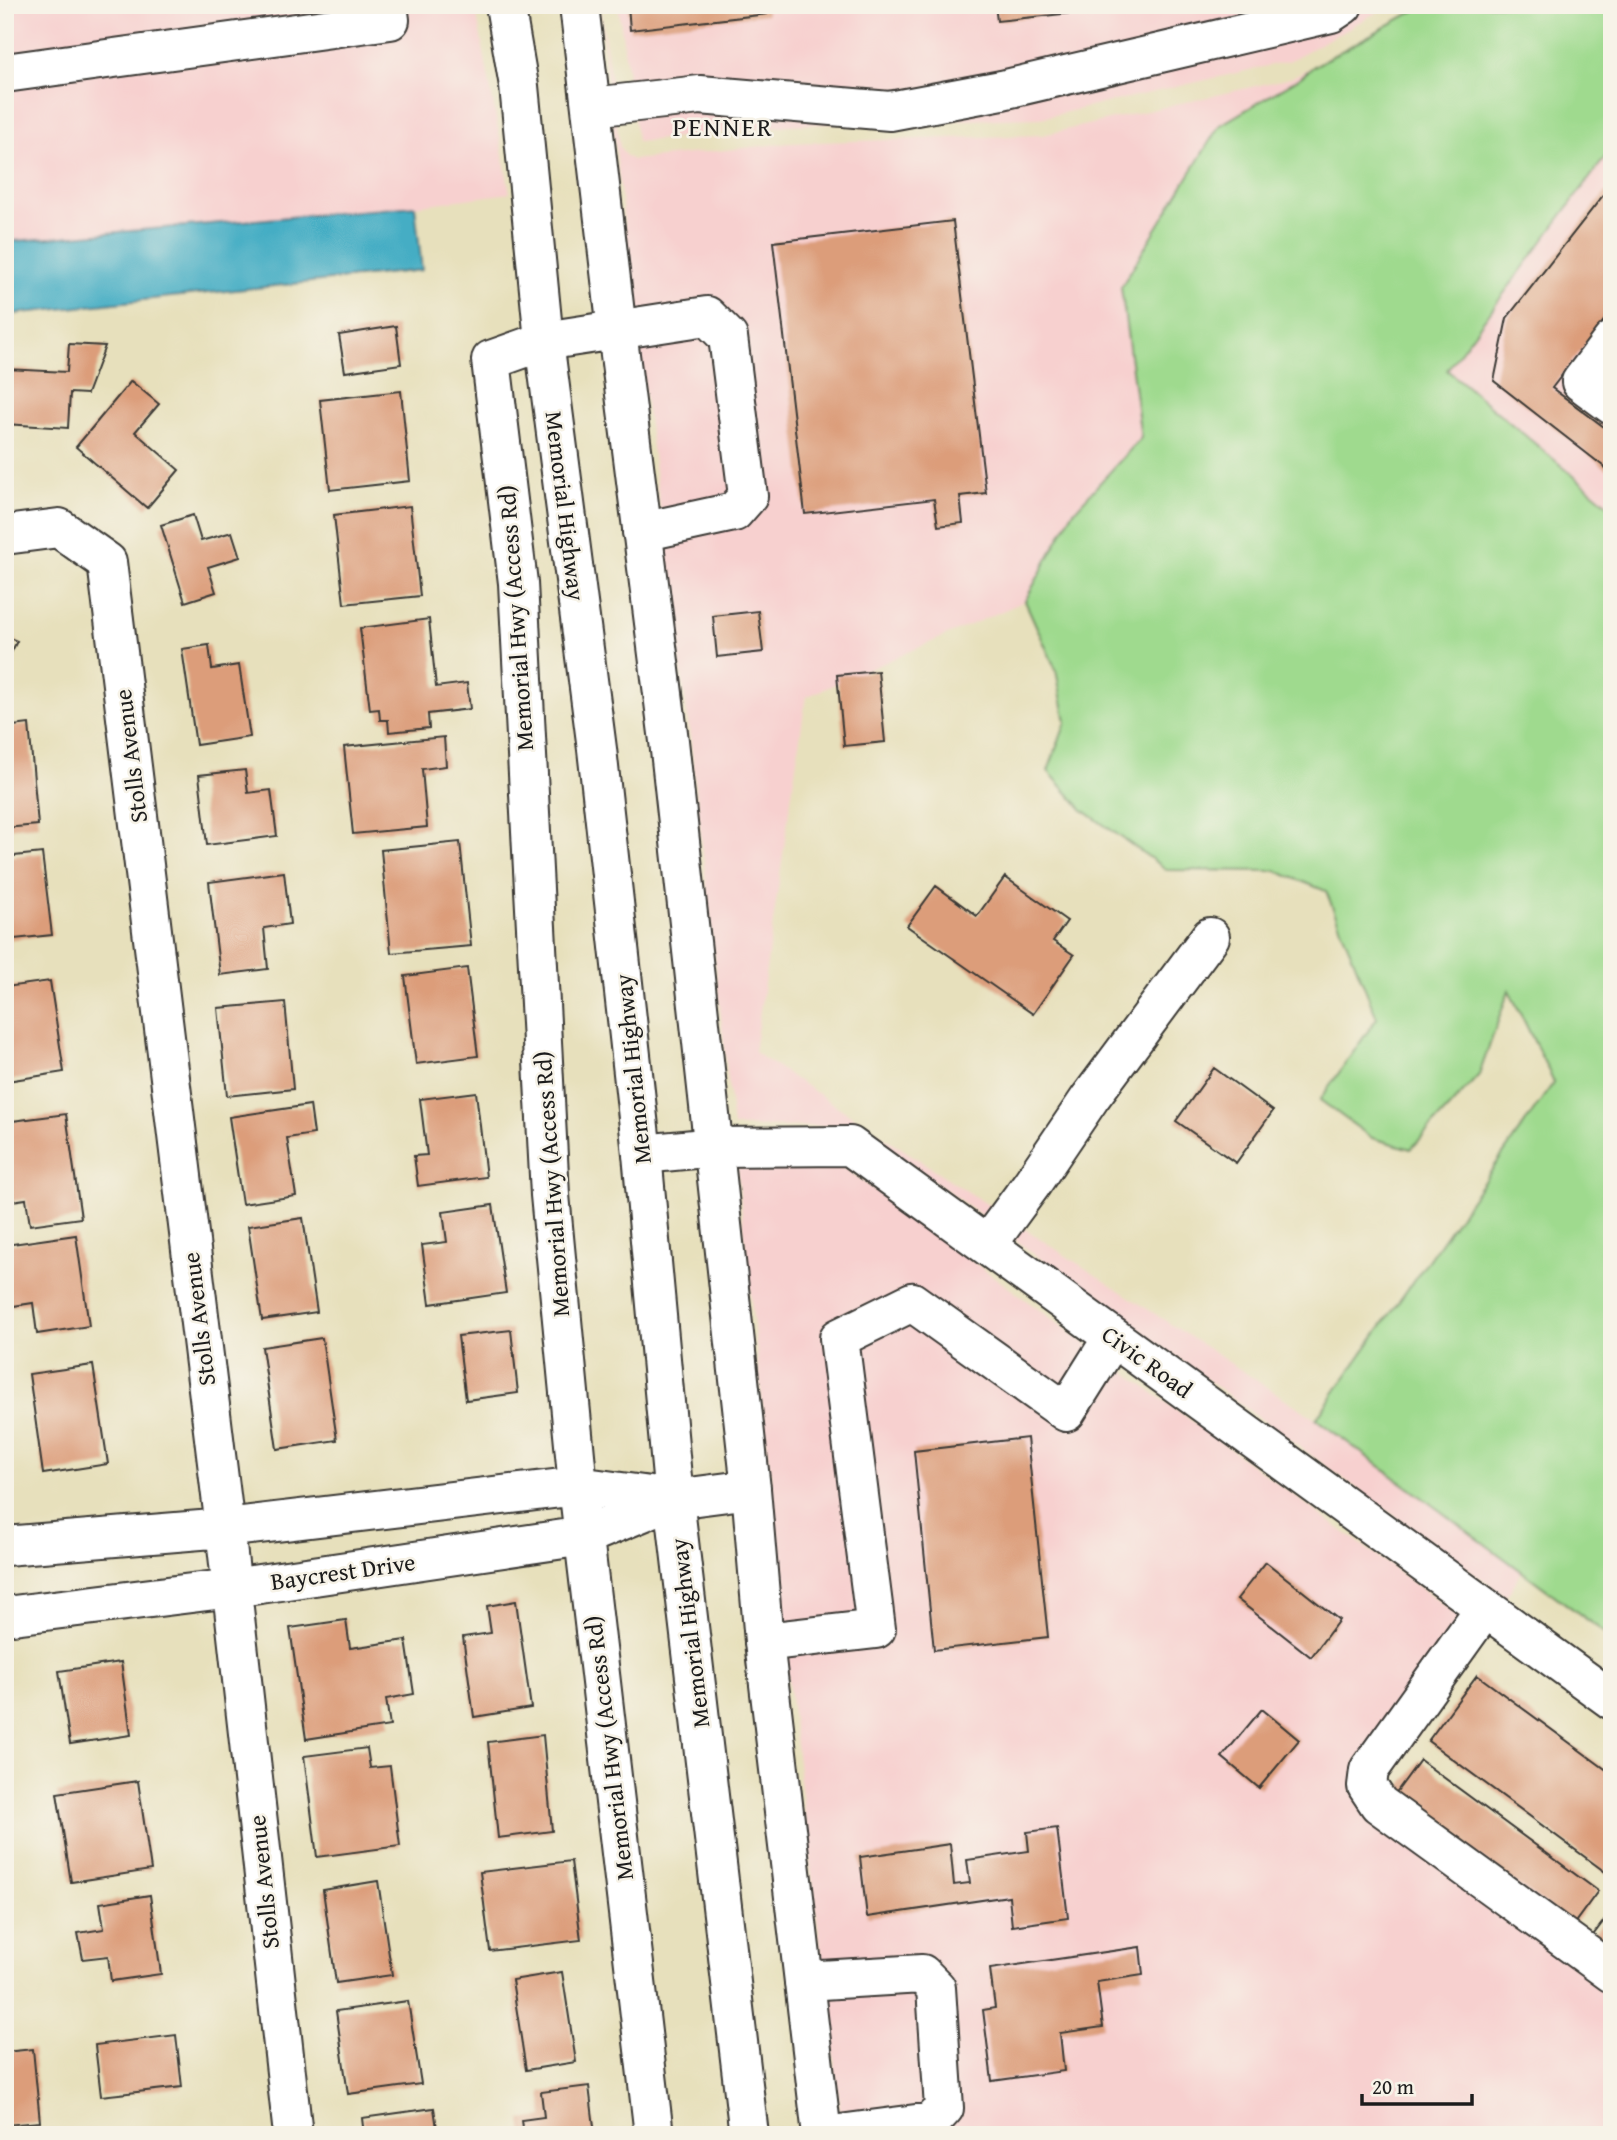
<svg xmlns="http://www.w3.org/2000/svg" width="1617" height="2140" font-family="'Gentium Book Plus',serif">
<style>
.built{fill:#f7d0cf}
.green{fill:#9fda8e;stroke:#5e7b55;stroke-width:2}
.water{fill:#44adc4;stroke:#306470;stroke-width:2}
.building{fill:#dc9d7a}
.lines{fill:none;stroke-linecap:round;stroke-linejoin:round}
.minor-casing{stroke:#3a3934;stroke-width:42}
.major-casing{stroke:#3a3934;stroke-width:42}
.minor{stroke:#fff;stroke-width:38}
.major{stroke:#fff;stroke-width:38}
.labels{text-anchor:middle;stroke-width:5;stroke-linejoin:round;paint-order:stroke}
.street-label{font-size:24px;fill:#1c1c1c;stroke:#f7f3e8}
.neighbourhood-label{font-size:26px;letter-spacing:2px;fill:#1c1c1c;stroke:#f7f3e8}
</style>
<rect width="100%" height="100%" fill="#f7f3e8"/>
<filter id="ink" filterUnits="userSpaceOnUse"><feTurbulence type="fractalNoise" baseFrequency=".0143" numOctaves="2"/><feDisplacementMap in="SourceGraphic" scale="14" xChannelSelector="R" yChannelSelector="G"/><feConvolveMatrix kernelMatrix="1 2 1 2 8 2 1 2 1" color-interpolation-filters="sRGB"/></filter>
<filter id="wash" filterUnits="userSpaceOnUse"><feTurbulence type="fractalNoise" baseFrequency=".00686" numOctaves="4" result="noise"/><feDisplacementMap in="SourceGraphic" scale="28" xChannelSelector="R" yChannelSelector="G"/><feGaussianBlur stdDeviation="1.57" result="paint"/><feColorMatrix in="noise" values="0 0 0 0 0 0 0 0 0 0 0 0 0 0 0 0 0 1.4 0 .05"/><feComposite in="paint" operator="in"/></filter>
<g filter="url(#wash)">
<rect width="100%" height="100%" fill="#e7e0bc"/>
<path class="built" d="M5,5H475L510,193L415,206L5,242Z
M599,5H600L620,147L625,155L632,160L789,143L1043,135L1290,78L1314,66L1301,77L1121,286L1141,438L1073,512L1025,601L806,697L754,1052L1316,1419L1522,1572L1506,1597L862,1129L852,1126L733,1127L690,736L636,327Z
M618,5H1390L1289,61L1041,118L790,125L637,142Z
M1612,148V508L1447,370Z
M842,1166L1483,1633L1387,1783L1612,1949V2135H843L783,1638L770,1467H769L737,1168Z"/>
<path class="green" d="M1418,5H1612V148L1447,370L1612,508V1638L1316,1419L1554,1082L1509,990L1479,1075L1411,1149L1372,1138L1320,1100L1377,1018L1326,891L1276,871L1167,870L1083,810L1048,771L1066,722L1056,670L1025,601L1073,512L1141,438L1121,287L1219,126L1301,77L1314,66L1414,11Z"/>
<path class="water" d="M415,206L422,270L5,315V242Z"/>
<g id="blocks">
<path class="building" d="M628,5H766L767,14L630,30Z
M995,5H1128V7L997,21Z
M1612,184V310L1552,388L1612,433V473L1494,381L1507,318Z
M953,221L986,493L960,496L963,523L938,526L934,499L805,514L773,242Z
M396,326L401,364L345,372L339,335Z
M69,344L105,346L87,394L70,393L68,428L5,424V369L67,372Z
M131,381L159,404L135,432L179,470L147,508L76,447Z
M401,391L410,481L330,490L320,400Z
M410,506L420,596L344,604L334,515Z
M193,515L201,541L232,532L240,557L208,567L216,592L185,602L161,525Z
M758,611L763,652L717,657L713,616Z
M429,619L436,687L467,683L470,709L428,714L429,728L389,732L388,720H380L379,709L370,710L360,628Z
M5,636L17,641L5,665Z
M209,645L212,669L239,665L250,737L196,745L182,649Z
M878,671L885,742L844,746L837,675Z
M29,724L38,825L5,828V727Z
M444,737L446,766L422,769L427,827L353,834L344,747Z
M245,770L248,793L271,790L277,836L207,845L199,775Z
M460,842L471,946L391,953L381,850Z
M42,853L52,935L5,940V857Z
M284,872L290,924L264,928L268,969L220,975L209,882Z
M1005,877L1067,921L1053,941L1074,955L1033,1014L907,926L936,886L977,916Z
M467,968L478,1056L416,1064L405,976Z
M50,981L64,1072L7,1081L5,987Z
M285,1002L293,1089L227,1096L218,1008Z
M1214,1068L1273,1111L1236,1163L1176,1121Z
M476,1092L486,1177L418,1186L414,1156L427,1155L420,1099Z
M310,1105L314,1134L287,1138L296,1196L242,1204L229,1117Z
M66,1114L81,1218L30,1225L26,1199L5,1202V1122Z
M493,1205L506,1293L430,1304L422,1245L447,1242L443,1212Z
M303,1218L317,1312L262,1320L248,1226Z
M76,1235L89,1326L37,1334L33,1303L7,1307L5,1245Z
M511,1330L518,1393L466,1400L458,1336Z
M322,1338L337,1440L277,1449L262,1347Z
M93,1365L108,1464L43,1474L29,1374Z
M1027,1438L1048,1637L934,1650L914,1451Z
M1266,1562L1339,1620L1311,1657L1237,1599Z
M516,1601L531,1708L474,1717L463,1637L491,1633L487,1606Z
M346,1620L350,1648L406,1640L414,1694L386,1699L390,1726L306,1739L290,1628Z
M121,1662L131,1735L70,1744L59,1671Z
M1477,1675L1612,1774V1877L1428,1741Z
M1262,1709L1299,1740L1259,1788L1222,1757Z
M543,1735L552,1831L498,1838L488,1742Z
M367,1748L370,1768L390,1766L400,1846L317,1857L304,1756Z
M1420,1760L1598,1891L1573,1925L1395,1794Z
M138,1781L151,1870L71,1882L57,1793Z
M1057,1828L1068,1918L1012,1926L1009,1896L867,1917L860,1857L950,1844L954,1885L970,1883L967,1860L1029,1851L1027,1832Z
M571,1861L581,1940L490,1951L480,1872Z
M378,1881L392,1975L336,1983L323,1890Z
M150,1895L161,1974L111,1981L108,1956L83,1959L78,1933L104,1929L100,1903Z
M1612,1910V1959L1588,1942Z
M1140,1947L1143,1975L1097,1982L1103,2027L1060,2033L1064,2071L992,2081L983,2010L995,2008L990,1969Z
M562,1972L576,2062L526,2070L512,1980Z
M408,2001L421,2084L348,2094L336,2011Z
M176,2035L182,2087L101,2096L95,2045Z
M33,2049L40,2122L5,2125V2052Z
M589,2086L595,2135H523L521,2120L544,2117L541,2092Z
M434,2108L438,2135H364L362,2118Z"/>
</g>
</g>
<g filter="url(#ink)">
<use href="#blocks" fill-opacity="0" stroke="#3a3934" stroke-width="2"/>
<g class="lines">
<g class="minor-casing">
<path id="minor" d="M5,73L390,20L388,5
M592,107L700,95L890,111L1002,90L1331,13L1343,5
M1612,341L1581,382L1612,405
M642,532L734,512L748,496L728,337L707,316L544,341L491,360L518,583L550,1195L578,1486L654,2135
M5,535L59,528L107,562L225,1528L293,2135
M642,1154L715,1147L850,1146L1612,1700
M987,1245L1031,1185L1090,1098L1210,937
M5,1546L225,1528L578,1486L672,1499
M1485,1608L1369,1770L1367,1786L1379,1804L1612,1973
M5,1616L232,1588L584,1536L674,1499L751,1489
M764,1642L876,1629L839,1338L912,1302L1066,1412L1113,1337
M804,1981L922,1974L936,1988L944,2108L931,2122L832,2135"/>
</g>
<g class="major-casing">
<path id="major" d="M505,5L519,86L544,341L597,749L642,1154L674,1499L749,2135
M579,5L617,331L669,741L751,1489L764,1642L822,2135"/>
</g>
<use href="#minor" class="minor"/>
<use href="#major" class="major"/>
</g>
</g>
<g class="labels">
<g class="street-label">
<text transform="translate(565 506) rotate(83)" y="8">Memorial Highway</text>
<text transform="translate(516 618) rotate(-94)" y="8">Memorial Hwy (Access Rd)</text>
<text transform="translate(131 756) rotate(-97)" y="8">Stolls Avenue</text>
<text transform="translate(633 1069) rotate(-96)" y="8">Memorial Highway</text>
<text transform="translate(552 1184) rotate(-94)" y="8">Memorial Hwy (Access Rd)</text>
<text transform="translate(199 1319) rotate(-97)" y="8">Stolls Avenue</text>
<text transform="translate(1147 1362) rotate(36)" y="8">Civic Road</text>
<text transform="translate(343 1572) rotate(-8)" y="8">Baycrest Drive</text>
<text transform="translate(690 1633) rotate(-97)" y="8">Memorial Highway</text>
<text transform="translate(609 1748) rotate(-97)" y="8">Memorial Hwy (Access Rd)</text>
<text transform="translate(264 1882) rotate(-96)" y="8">Stolls Avenue</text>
</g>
<g class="neighbourhood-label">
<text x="723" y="136">PENNER</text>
</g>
</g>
<rect width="1617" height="2140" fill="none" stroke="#f7f3e8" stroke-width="28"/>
<path d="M1362 2094v10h110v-10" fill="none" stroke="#1c1c1c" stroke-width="3.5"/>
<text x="1372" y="2094" font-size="21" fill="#1c1c1c" stroke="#f7f3e8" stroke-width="5" paint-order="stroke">20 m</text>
</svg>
